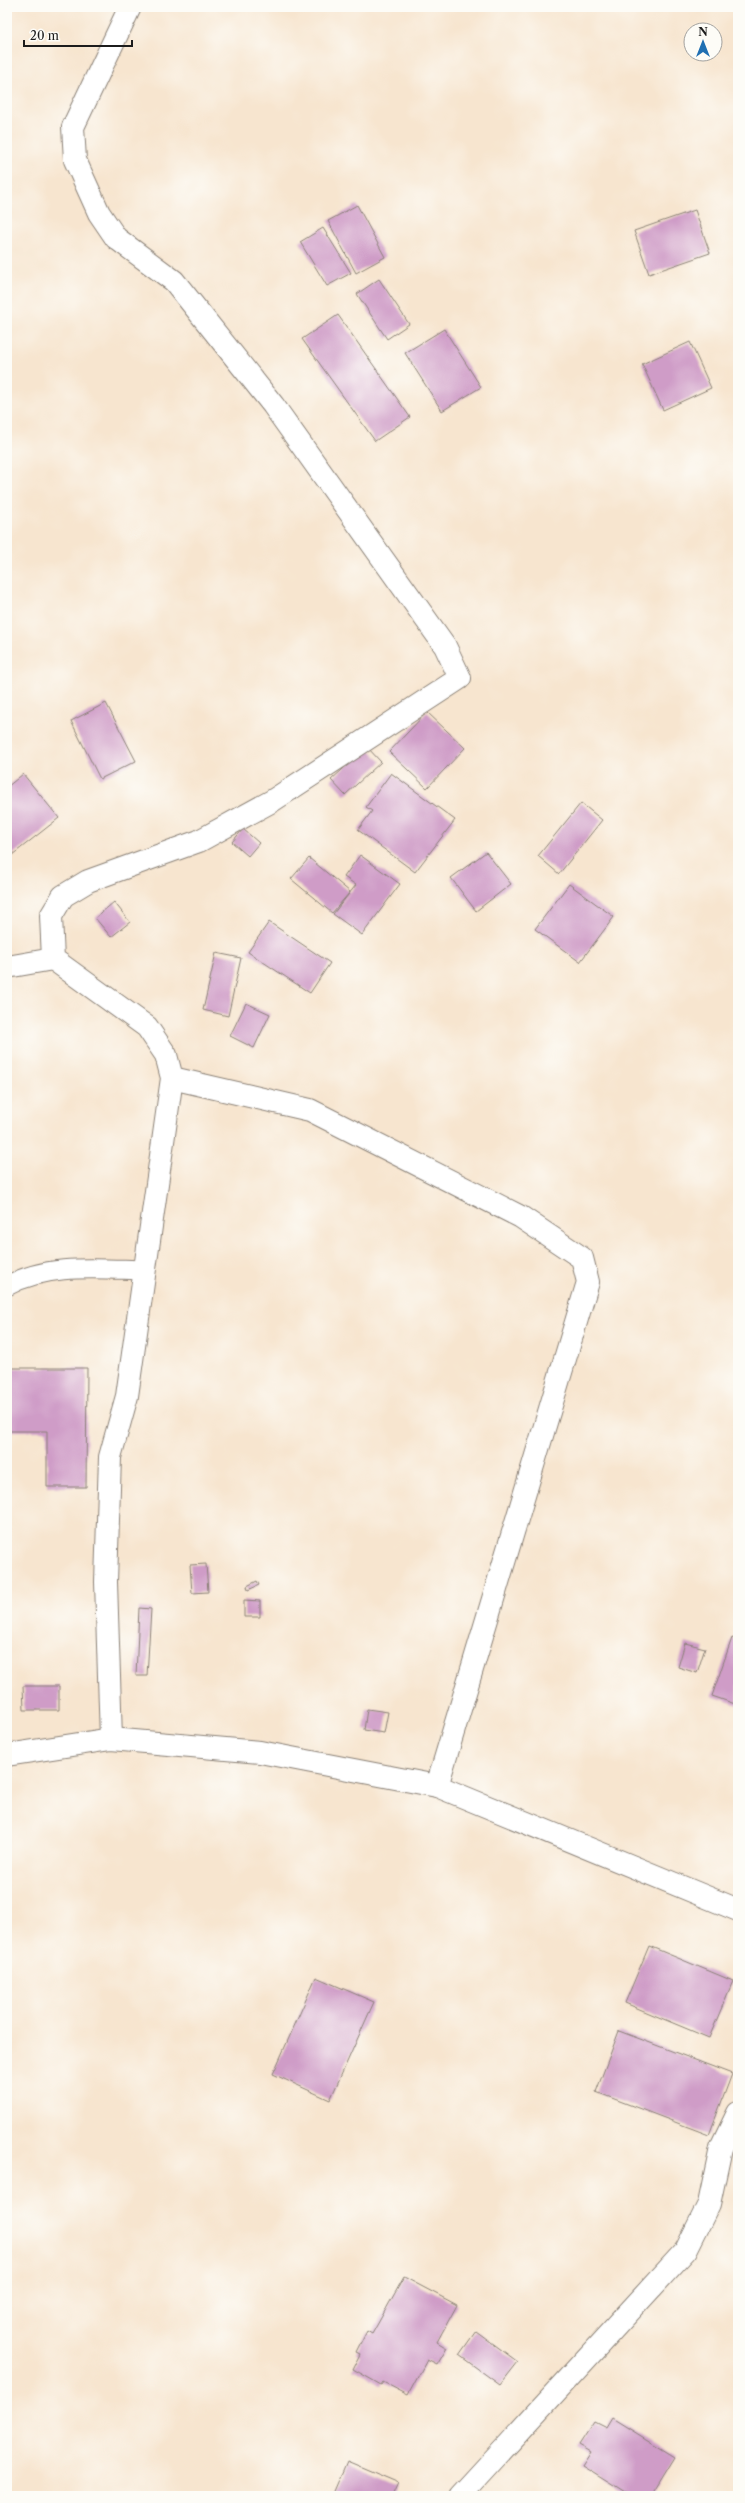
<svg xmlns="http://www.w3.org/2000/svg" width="745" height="2503" font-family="'Libre Caslon Text',serif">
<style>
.building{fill:#cf9cc7}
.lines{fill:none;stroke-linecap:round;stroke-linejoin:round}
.service-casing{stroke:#8a8076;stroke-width:21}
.minor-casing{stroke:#8a8076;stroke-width:24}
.tertiary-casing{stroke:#8a8076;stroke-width:24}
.service{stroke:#fff;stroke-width:19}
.minor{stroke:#fff;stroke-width:22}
.tertiary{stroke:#fff;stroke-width:22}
</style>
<rect width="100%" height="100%" fill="#fdfcf7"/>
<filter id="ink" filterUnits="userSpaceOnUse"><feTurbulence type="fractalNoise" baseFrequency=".025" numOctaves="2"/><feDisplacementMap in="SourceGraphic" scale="8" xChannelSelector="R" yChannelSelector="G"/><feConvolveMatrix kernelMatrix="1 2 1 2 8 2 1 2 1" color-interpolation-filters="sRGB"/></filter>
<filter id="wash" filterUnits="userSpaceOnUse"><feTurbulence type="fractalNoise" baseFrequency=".012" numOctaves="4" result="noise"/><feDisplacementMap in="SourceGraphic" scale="16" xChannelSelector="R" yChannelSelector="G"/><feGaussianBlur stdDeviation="0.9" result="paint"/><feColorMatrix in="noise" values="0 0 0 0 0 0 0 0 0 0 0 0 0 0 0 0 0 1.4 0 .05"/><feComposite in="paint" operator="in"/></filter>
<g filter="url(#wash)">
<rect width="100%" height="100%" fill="#f7e5cf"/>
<g id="blocks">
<path class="building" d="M357,205L385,257L356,273L328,221Z
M695,210L710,253L649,274L634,231Z
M323,228L351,273L327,286L300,242Z
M379,279L409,324L387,339L357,294Z
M338,315L410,417L375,441L302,339Z
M444,329L481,387L442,411L405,353Z
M690,342L711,388L663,410L642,364Z
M106,703L136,761L100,779L71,721Z
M427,712L465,748L427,788L389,752Z
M367,747L381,762L345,795L331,780Z
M391,773L455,820L415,872L358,830L372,811L366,807Z
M23,774L59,818L7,859V787Z
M581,803L602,820L559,874L538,856Z
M243,829L259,843L248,856L232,842Z
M486,852L511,884L476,911L451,878Z
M360,855L400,884L362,935L333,914L356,885L344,877Z
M309,858L350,892L332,913L291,879Z
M569,884L614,917L580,962L535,929Z
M114,902L130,922L111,937L95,918Z
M269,922L330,963L310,993L248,952Z
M216,953L241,958L228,1016L203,1010Z
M246,1003L270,1014L254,1048L230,1036Z
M7,1368H87L86,1487H47V1431H7Z
M206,1564L208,1592L192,1593L190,1565Z
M257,1581L259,1585L248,1590L247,1586Z
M244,1600L260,1601V1617H244Z
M139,1608L151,1609L147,1676H136Z
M732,1638L738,1640V1705L712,1696Z
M685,1643L705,1648L697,1673L678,1667Z
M23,1686H59V1710H24Z
M367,1709L388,1712L384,1733L364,1730Z
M649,1946L733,1981L709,2038L625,2003Z
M316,1977L374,2002L330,2100L273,2074Z
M619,2031L732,2074L709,2135L596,2092Z
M404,2277L457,2305L437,2342L447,2348L437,2365L427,2360L408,2395L383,2382L381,2385L353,2369L360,2355L356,2353L367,2331L372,2334Z
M476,2331L518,2362L500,2385L459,2355Z
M612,2418L675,2457L651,2496H630L582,2466L591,2452L579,2445L594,2422L606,2428Z
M347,2461L399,2483L393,2496H332Z"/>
</g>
</g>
<g filter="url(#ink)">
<use href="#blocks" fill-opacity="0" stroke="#8a8076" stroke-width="1"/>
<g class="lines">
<g class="service-casing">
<path id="service" d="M7,1286C47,1263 99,1269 144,1270"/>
</g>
<g class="minor-casing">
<path id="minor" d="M7,967L53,959
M172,1078L310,1110L521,1217L582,1258L588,1282L437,1786
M111,1739L106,1582L110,1457L127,1396L172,1078L166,1055L147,1027L53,959L51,916L63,896L88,881L199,841L272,801L460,678L445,646L273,405L174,281L116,238L99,213L75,160L73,127L130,7
M460,2496L686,2250L709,2204L721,2148L738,2113"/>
</g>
<g class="tertiary-casing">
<path id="tertiary" d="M7,1755L111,1739L260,1752L437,1786L738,1910"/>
</g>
<use href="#service" class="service"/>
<use href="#minor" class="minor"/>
<use href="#tertiary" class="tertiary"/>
</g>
</g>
<rect width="745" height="2503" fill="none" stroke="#fdfcf7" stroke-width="24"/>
<g transform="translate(703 42)"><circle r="19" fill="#fdfcf7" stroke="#a3a29f"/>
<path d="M0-3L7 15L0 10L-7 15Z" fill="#1f6fb2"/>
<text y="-6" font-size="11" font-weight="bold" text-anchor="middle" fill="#1c1c1c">N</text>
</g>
<path d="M24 40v6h108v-6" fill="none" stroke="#1c1c1c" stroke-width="2"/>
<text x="30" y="40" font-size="12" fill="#1c1c1c" stroke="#fdfcf7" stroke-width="3" paint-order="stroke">20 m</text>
</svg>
